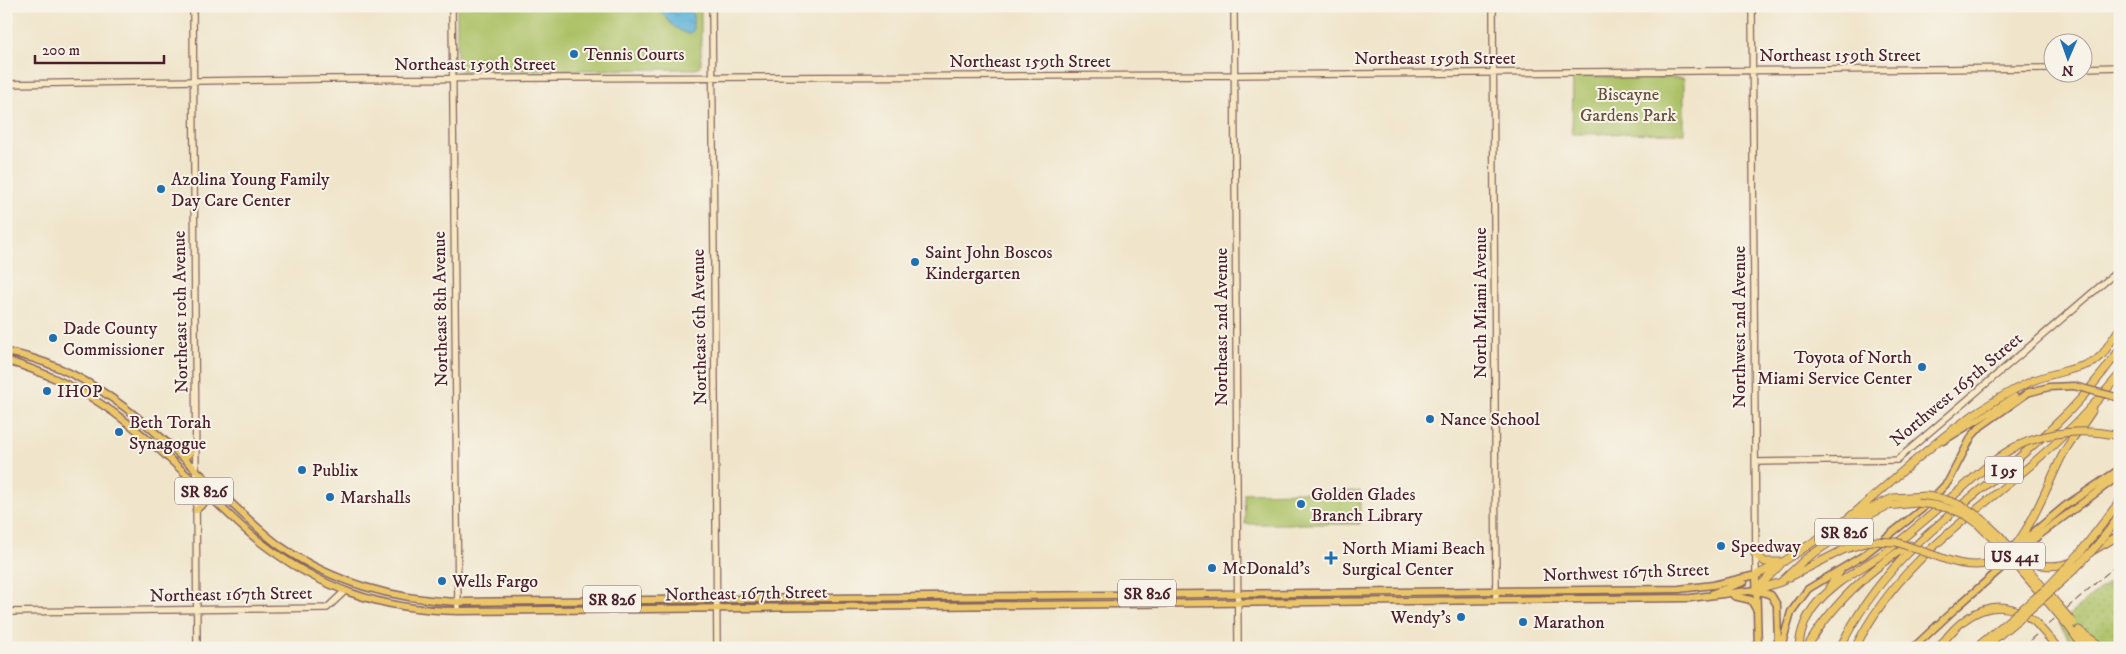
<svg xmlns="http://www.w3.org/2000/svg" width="2126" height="654" font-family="'IM FELL DW Pica',serif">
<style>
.grass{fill:url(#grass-dots);stroke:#7b7048}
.park{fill:#acc165;stroke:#7b7048}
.water{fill:url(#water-ripples);stroke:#526882}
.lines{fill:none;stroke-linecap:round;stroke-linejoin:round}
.secondary-casing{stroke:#846463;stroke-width:8}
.primary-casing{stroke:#846463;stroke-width:9}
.highway-casing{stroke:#846463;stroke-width:9}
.secondary{stroke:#f7e8c3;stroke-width:5.5}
.primary{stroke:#ebc669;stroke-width:6}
.highway{stroke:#ebc669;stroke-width:7}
.rail{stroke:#4a1f2b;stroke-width:1;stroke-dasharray:8 4;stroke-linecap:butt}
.primary-bridge-casing{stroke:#846463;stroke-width:9;stroke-linecap:butt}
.highway-bridge-casing{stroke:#846463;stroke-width:9;stroke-linecap:butt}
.primary-bridge{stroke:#ebc669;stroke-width:6}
.highway-bridge{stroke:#ebc669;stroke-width:7}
.poi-dot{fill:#1f6fb2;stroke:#f7f3e8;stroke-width:2}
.labels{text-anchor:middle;stroke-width:4;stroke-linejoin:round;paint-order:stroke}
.shield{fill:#f7f3e8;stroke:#7e5f64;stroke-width:1}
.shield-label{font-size:16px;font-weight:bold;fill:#4a1f2b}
.poi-label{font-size:18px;fill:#4a1f2b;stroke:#f7f3e8;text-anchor:start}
.street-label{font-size:18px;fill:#4a1f2b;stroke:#f7f3e8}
.park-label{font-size:18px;fill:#67503c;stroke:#f7f3e8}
</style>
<defs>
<pattern id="grass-dots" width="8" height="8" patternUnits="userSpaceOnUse" patternTransform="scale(1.25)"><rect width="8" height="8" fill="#acc165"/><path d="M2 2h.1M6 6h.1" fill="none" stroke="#96a558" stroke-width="1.8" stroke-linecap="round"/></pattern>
<pattern id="water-ripples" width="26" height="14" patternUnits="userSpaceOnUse" patternTransform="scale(1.25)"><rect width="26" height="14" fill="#5bb2d8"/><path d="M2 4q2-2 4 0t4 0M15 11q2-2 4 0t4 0" fill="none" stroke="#4d90af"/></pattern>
</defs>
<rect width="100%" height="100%" fill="#f7f3e8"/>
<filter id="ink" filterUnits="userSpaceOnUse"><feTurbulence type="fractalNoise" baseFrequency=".02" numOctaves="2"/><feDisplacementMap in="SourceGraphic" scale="10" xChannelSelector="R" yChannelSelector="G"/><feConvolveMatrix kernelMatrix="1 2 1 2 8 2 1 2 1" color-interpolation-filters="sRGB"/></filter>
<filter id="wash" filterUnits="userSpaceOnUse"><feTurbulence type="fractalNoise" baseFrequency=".0096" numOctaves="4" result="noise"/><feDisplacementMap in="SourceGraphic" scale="20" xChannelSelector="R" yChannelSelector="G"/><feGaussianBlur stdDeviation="1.12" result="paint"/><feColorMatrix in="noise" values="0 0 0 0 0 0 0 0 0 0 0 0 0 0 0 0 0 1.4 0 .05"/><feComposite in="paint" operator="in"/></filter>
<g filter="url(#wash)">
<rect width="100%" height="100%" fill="#f0e5cb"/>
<path class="grass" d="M2120,573V648H2077L2069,640L2059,623Z"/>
<path class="park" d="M457,6H701V64L697,69L461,71L457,66Z
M1573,76L1684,78V133L1572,134Z
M1360,491V524H1245L1244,493Z"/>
<path class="water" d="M659,6H688L693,15V31L690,34C676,32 664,18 659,6Z"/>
</g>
<g filter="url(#ink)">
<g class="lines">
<g class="secondary-casing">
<path id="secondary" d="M193,6L197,648
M452,6L458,611
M712,6L717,648
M1234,6L1238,648
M1493,6L1496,600
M1752,6L1756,575
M2084,68L2120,67
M6,84L323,79L1234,75L2054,68
M1755,462L1897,460L2120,269
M6,612L327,608L345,591"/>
</g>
<g class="primary-casing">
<path id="primary" d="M6,352C99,368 163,440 229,501C245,516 262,533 280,546C334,583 392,599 457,602L1679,589L1713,585L1756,575
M6,361C23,365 40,372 56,379C122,408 170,460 222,508C234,519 246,531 259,541C319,588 381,610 458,611L1690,598L1756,590L1771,595L1777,605L1778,648
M2027,393L2049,387L2074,386
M1943,441L2015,397
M179,455H188L196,445
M196,510L206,501L214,500
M2016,547L2065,506L2120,469
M1756,575L1758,648
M1713,593L1744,582
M1734,596L1751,600L1756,609
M1781,647L1791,612L1808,589L1864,555L1922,509L1948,482L1972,436L1981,426L2029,392
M1914,647L1958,606L2038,536L2120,475"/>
</g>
<g class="highway-casing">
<path id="highway" d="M1858,514L1893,498L1926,496
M1982,519L2000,536
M1846,520C1905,471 1961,413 2032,381C2052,373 2074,370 2094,362L2102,355L2120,328
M1977,523L1994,540
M2092,551L2120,535
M1755,554L1765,562H1781
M1939,557C1959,565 1982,570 2002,558C2027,542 2048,483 2062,456C2070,440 2082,427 2092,411
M2019,557C2038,566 2052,569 2072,562
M2024,564L2057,604
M2019,568L2053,608
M1756,575L1783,562L1848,519
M1790,577L1843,550L1871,541
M1830,586L1840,571
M1756,590L1781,582L1804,560L1871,514L1887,506L1917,503
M1756,590L1780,565
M2069,627L2084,648
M2079,630L2103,648
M2082,636L2090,648
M1799,648C1800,631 1807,615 1817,603C1836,580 1865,567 1888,550C1913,531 1937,510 1961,489C1978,474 1995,458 2015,447
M1807,648C1827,610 1873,565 1910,545
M1840,648C1889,546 1973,503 2051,429C2077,405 2100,378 2120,349
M1855,648C1897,564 1964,522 2032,464C2064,437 2093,407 2120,374
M1915,648L1917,645
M1939,648C1963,613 1998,591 2035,622"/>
</g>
<use href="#secondary" class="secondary"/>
<use href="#primary" class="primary"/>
<use href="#highway" class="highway"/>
<path class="rail" d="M2021,648L2120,562"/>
<g class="primary-bridge-casing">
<path id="primary-bridge" d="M2074,386L2120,398"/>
</g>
<g class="highway-bridge-casing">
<path id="highway-bridge" d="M2015,447C2048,431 2084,428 2120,436
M1926,496C1947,498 1966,506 1982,519
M1917,503C1939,505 1960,509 1977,523
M2000,536L2024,564
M1994,540L2019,568
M1871,541L1896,542L1939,557
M2057,604L2073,623
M2053,608L2069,627
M2035,622L2058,648
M1976,648L2047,588L2080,553L2120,501
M1984,648C2032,607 2085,568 2120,515"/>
</g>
<use href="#primary-bridge" class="primary-bridge"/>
<use href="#highway-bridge" class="highway-bridge"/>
</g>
</g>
<g class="poi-dot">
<circle cx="574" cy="54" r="5"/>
<circle cx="161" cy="189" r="5"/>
<circle cx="915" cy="262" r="5"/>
<circle cx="53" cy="338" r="5"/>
<circle cx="1922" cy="367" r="5"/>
<circle cx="47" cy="391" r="5"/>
<circle cx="1430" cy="419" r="5"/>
<circle cx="119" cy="432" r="5"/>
<circle cx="302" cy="470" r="5"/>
<circle cx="330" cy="497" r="5"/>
<circle cx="1301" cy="504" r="5"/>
<circle cx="1721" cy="546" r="5"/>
<path d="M1328.5 550.5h5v5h5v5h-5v5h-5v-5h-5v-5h5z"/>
<circle cx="1212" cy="568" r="5"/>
<circle cx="442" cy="581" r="5"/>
<circle cx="1461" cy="617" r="5"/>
<circle cx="1523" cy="622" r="5"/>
</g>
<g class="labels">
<g class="shield">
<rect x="1985" y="456.5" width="38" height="27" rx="4"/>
<rect x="175" y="477.5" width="58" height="27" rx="4"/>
<rect x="1815" y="518.5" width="58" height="27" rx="4"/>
<rect x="1985" y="542.5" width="60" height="27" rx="4"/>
<rect x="1118" y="579.5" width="58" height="27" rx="4"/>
<rect x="583" y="585.5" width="58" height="27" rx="4"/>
</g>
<g class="shield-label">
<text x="2004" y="476">I 95</text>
<text x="204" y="497">SR 826</text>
<text x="1844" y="538">SR 826</text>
<text x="2015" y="562">US 441</text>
<text x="1147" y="599">SR 826</text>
<text x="612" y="605">SR 826</text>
</g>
<g class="poi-label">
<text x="584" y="60">Tennis Courts</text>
<text x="171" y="185">Azolina Young Family<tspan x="171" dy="21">Day Care Center</tspan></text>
<text x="925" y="258">Saint John Boscos<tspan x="925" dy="21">Kindergarten</tspan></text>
<text x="63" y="334">Dade County<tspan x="63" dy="21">Commissioner</tspan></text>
<text x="1912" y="363" text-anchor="end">Toyota of North<tspan x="1912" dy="21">Miami Service Center</tspan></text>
<text x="57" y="397">IHOP</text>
<text x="1440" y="425">Nance School</text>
<text x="129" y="428">Beth Torah<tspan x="129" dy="21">Synagogue</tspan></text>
<text x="312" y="476">Publix</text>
<text x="1311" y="500">Golden Glades<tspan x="1311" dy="21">Branch Library</tspan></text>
<text x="340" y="503">Marshalls</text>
<text x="1731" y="552">Speedway</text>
<text x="1342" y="554">North Miami Beach<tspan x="1342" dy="21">Surgical Center</tspan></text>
<text x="1222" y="574">McDonald's</text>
<text x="452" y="587">Wells Fargo</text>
<text x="1451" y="623" text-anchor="end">Wendy's</text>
<text x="1533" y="628">Marathon</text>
</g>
<g class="street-label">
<text x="1840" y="61">Northeast 159th Street</text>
<text x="1435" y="64">Northeast 159th Street</text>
<text x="1030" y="67">Northeast 159th Street</text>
<text x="475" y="70">Northeast 159th Street</text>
<text transform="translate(1480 303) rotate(-90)" y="6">North Miami Avenue</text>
<text transform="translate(440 309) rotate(-91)" y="6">Northeast 8th Avenue</text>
<text transform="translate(180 312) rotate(-91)" y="6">Northeast 10th Avenue</text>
<text transform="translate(699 327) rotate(-91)" y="6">Northeast 6th Avenue</text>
<text transform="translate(1221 327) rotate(-90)" y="6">Northeast 2nd Avenue</text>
<text transform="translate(1739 327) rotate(-90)" y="6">Northwest 2nd Avenue</text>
<text transform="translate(1956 389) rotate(-40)" y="6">Northwest 165th Street</text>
<text transform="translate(1626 572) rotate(-2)" y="6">Northwest 167th Street</text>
<text transform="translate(746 593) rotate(-1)" y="6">Northeast 167th Street</text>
<text transform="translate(231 594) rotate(-1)" y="6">Northeast 167th Street</text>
</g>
<g class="park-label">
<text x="1628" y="100">Biscayne<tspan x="1628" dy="21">Gardens Park</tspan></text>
</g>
</g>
<rect width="2126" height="654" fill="none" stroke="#f7f3e8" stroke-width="25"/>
<g transform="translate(2068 58) rotate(182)"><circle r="24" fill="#f7f3e8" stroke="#b29e9c"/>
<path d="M0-4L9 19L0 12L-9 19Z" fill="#1f6fb2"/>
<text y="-8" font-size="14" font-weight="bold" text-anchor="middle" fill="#4a1f2b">N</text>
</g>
<path d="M35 55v8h129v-8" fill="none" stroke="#4a1f2b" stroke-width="2.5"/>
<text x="42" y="55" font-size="15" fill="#4a1f2b" stroke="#f7f3e8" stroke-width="4" paint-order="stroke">200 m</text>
</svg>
